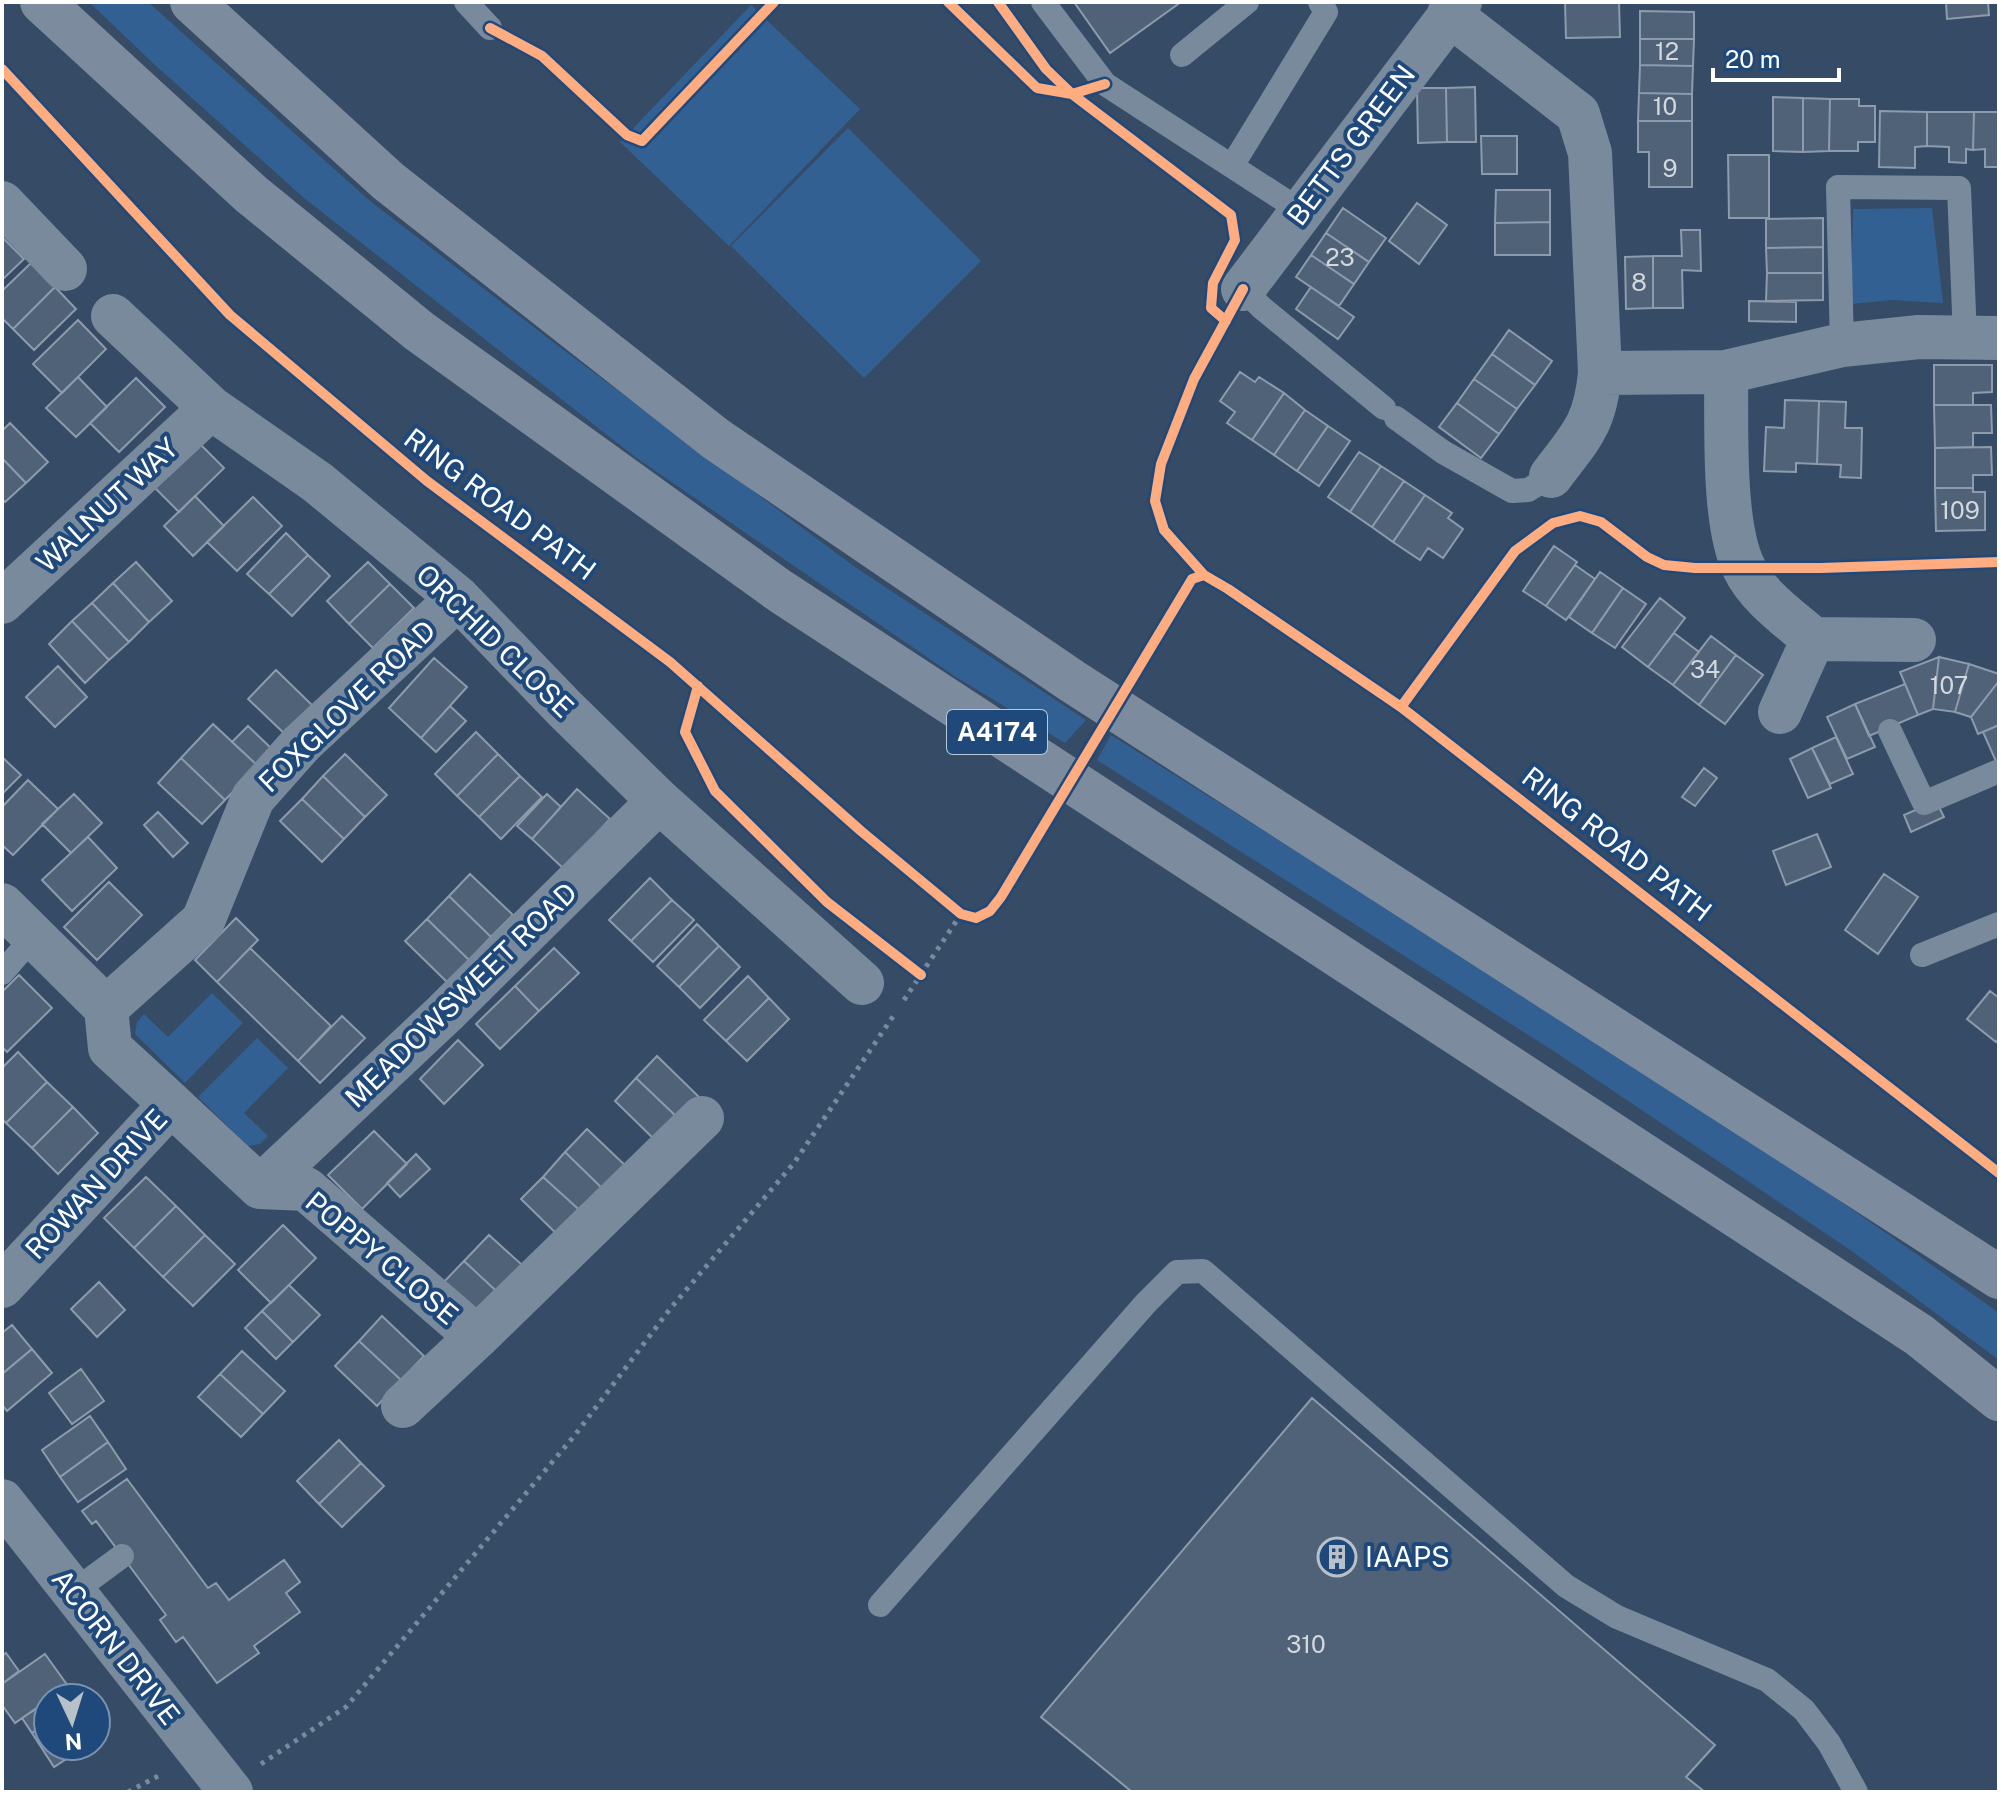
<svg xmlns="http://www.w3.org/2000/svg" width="2001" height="1794" font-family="'Public Sans',sans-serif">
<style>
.green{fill:#336092}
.building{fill:#506278;stroke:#8d9bac;stroke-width:2}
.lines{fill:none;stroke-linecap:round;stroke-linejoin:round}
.path{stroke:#798a9d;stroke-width:5;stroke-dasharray:4 6;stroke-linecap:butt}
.lane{stroke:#798a9d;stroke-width:24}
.street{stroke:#798a9d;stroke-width:44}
.highway{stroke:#7c8b9d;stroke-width:44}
.cycleway-casing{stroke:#20497b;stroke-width:15}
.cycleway{stroke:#ffac80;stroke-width:10}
.labels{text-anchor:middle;stroke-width:8;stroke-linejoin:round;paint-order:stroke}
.number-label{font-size:24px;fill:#d3d8dd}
.shield{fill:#20497b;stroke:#bcc8d7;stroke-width:2}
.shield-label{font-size:26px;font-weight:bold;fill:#fff}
.street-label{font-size:28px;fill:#fff;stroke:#20497b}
.poi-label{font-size:28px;fill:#fff;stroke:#20497b;text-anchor:start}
</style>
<rect width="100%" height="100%" fill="#354b66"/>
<path class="green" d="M89,2H148L370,201L561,348L855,567L1086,720L1065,743L956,677L638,459L304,198L155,65Z
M751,5L860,109L729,246L620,142Z
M848,128L981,261L864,378L731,246Z
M1932,208L1943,303L1893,300L1851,304L1853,209Z
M1111,735C1410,923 1713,1106 1999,1313V1360L1849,1249L1552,1050L1097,760Z
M212,993L243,1023L185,1083L135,1034L137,1022L144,1014L168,1037Z
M257,1038L288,1068L244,1113L268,1136L260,1144L248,1146L198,1097Z"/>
<path class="building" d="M1074,2H1181L1110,53Z
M1565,2H1619L1620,37L1566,38Z
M1946,2H1988L1989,15L1947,19Z
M1640,11L1694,12V39H1640Z
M1640,39H1694L1693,66L1640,65Z
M1640,65L1693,66L1692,94L1639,93Z
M1475,87L1476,142H1447L1446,88Z
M1417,88H1446L1447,142L1418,143Z
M1639,93L1692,94V121H1638Z
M1773,97L1803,98V152L1773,151Z
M1803,98L1830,99L1829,151L1803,152Z
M1830,99H1859V106H1875V142H1858V151H1829Z
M1880,111L1927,112V146L1915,147V168L1879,167Z
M1927,112H1974L1973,150L1966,149V163L1949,162V147L1927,146Z
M1974,112H1999V167H1985V149L1973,150Z
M1638,121H1692V187H1649V152H1638Z
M1481,136H1517V174H1482Z
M1728,155H1769V218H1729Z
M1496,190H1550V222L1495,223Z
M1417,203L1447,225L1419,264L1389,241Z
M1343,208L1386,238L1369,262L1326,233Z
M1823,218V247L1766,248V219Z
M1550,222V255H1495V223Z
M1681,230H1700L1701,271L1682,270L1683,308H1653V256H1682Z
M1326,233L1369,262L1354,284L1311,255Z
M2,237L24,259L2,280Z
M1823,247V273H1767L1766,248Z
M1311,255L1354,284L1339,306L1296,277Z
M1653,256V308L1626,309L1625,257Z
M31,263L55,287L13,329L2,318V291Z
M1767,273H1823V300L1766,301Z
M55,287L76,309L34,350L13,329Z
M1311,287L1354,317L1338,339L1296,309Z
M1749,301L1796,302V322L1749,321Z
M78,320L106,349L62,393L33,364Z
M1509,330L1552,361L1535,385L1492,354Z
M1492,354L1535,385L1517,409L1474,379Z
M1934,365H1992V392L1973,393V405H1934Z
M1240,372L1255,382L1259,377L1284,393L1252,440L1227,423L1235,412L1220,401Z
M78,377L107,407L76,437L46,408Z
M136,378L165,407L119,452L90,423Z
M1474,379L1517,409L1499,434L1457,403Z
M1284,393L1305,410L1274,455L1252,440Z
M1785,400L1819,401L1817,464L1796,463V472L1764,471L1766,427L1784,428Z
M1819,401L1846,402L1845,428H1862L1861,478L1840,477L1841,465L1817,464Z
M1457,403L1499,434L1481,458L1439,427Z
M1934,405H1991L1992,433H1973V447L1935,448Z
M1305,410L1328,426L1297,471L1274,455Z
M10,423L48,462L26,483L2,458V431Z
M1328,426L1350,441L1319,486L1297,471Z
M195,439L224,468L179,512L150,483Z
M1991,447L1992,475H1973V488H1935V448Z
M1359,452L1381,466L1350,512L1328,497Z
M2,458L26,483L5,502L2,499Z
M1381,466L1404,481L1372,527L1350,512Z
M1404,481L1425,495L1393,542L1372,527Z
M1935,488H1973V492H1985V530L1936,531Z
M1425,495L1452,513L1448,518L1463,529L1443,558L1428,548L1420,560L1393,542Z
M195,496L224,526L193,556L164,526Z
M253,497L282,526L237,571L207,542Z
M286,533L308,555L269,594L247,574Z
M1554,546L1577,562L1546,606L1523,591Z
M308,555L330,576L292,616L269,594Z
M136,562L172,601L149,622L113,583Z
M368,562L390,584L349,624L327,601Z
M1575,565L1595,579L1566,620L1546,606Z
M1600,572L1623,588L1592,633L1569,617Z
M113,583L149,622L129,642L92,603Z
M390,584L414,608L373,648L349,624Z
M1623,588L1646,604L1615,648L1592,633Z
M1660,598L1685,618L1648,667L1622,647Z
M92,603L129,642L109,660L72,621Z
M72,621L109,660L85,683L49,644Z
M1674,633L1699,652L1673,685L1648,667Z
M1711,636L1736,655L1699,705L1673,685Z
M1736,655L1763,675L1725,724L1699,705Z
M1939,657L1933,709L1918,715L1900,672Z
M1939,657L1969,664L1955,712L1933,709Z
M434,658L467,687L421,738L389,708Z
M1969,664L1999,674V681L1971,717L1955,712Z
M58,666L87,697L55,727L26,697Z
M276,670L315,708L287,736L248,699Z
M1999,681V725L1978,734L1971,717Z
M1905,684L1918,715L1869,736L1855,704Z
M1855,704L1875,747L1847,759L1827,717Z
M450,706L466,721L436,752L421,738Z
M213,724L258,766L225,800L181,758Z
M1999,725V768L1983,732Z
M248,726L273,750L258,766L232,742Z
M476,732L498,754L457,796L435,774Z
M1836,737L1853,774L1830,784L1812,748Z
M1812,748L1831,788L1808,798L1790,759Z
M345,754L387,795L365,817L323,776Z
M498,754L520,776L479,817L457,796Z
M2,757L21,775L2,794Z
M181,758L225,800L202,824L158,783Z
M1704,768L1717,778L1695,806L1682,797Z
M323,776L365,817L344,839L302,799Z
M520,776L542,797L501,839L479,817Z
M28,780L58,809L13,855L2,845V807Z
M577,789L610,819L564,869L532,839Z
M74,794L102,823L71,853L42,824Z
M547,794L561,807L532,839L517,826Z
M302,799L344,839L322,862L280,821Z
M1936,801L1944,817L1911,832L1904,815Z
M158,812L188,843L173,857L144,825Z
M1817,834L1831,867L1786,885L1773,851Z
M88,837L117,868L72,911L42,880Z
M470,874L513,915L491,937L449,896Z
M1884,874L1918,897L1878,954L1845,930Z
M650,878L672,900L631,941L609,920Z
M109,882L142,915L97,960L64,927Z
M449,896L491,937L469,960L427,919Z
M672,900L694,920L653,962L631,941Z
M236,918L258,940L217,982L195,960Z
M427,919L469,960L447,982L405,941Z
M697,924L719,946L679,987L657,966Z
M719,946L740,967L700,1008L679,987Z
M250,948L331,1026L298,1061L217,982Z
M554,948L579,973L539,1011L515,986Z
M19,975L52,1008L7,1052L2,1047V992Z
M748,976L769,998L726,1041L704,1020Z
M515,986L539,1011L500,1049L476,1024Z
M1990,991L1999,998V1038L1996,1042L1967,1019Z
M769,998L789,1019L747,1061L726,1041Z
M342,1016L365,1038L320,1083L298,1061Z
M458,1040L483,1065L444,1104L420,1079Z
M18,1052L47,1082L6,1123L2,1119V1068Z
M657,1056L699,1097L679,1119L636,1078Z
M636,1078L679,1119L657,1142L615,1101Z
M47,1082L73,1107L32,1148L6,1123Z
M73,1107L98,1133L58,1174L32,1148Z
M587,1129L630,1170L607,1193L565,1152Z
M374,1131L407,1164L362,1209L328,1175Z
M565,1152L607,1193L586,1216L543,1177Z
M416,1154L430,1169L400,1197L387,1183Z
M146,1177L176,1206L134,1248L104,1218Z
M543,1177L586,1216L564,1241L521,1199Z
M176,1206L205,1235L163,1277L134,1248Z
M283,1225L316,1258L271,1303L238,1270Z
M205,1235L235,1264L193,1306L163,1277Z
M489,1235L532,1274L506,1300L464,1261Z
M464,1261L506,1300L482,1326L440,1286Z
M99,1282L125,1310L97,1337L71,1309Z
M289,1285L320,1315L293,1342L262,1311Z
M262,1311L293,1342L276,1359L245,1328Z
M382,1316L424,1356L401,1380L359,1341Z
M12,1325L32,1349L2,1374V1333Z
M359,1341L401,1380L377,1406L335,1366Z
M32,1349L52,1373L7,1411L2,1405V1374Z
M242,1351L285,1391L263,1414L220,1374Z
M81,1369L104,1401L72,1424L49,1393Z
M220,1374L263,1414L241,1437L198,1397Z
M1312,1398L1715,1745L1686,1777L1705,1792H1132L1041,1717Z
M90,1416L108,1442L60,1477L42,1450Z
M339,1440L361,1463L319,1504L297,1481Z
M108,1442L126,1469L78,1502L60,1477Z
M361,1463L384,1486L342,1527L319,1504Z
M127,1479L208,1588L216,1583L229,1600L284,1560L300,1582L286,1593L300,1612L254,1646L259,1653L217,1683L183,1637L176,1642L160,1620L166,1615L96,1521L92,1524L82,1511Z
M6,1653L19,1671L2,1684V1656Z
M45,1654L68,1686L15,1723L2,1705V1684Z
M47,1702L48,1722L32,1733L22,1718Z
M48,1722V1746H86L54,1767L32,1733Z"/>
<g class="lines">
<path class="path" d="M904,1000L961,914
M261,1764L346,1707L575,1435L670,1309L794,1163L894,1015
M128,1792L162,1774"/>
<path class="lane" d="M466,2L490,28
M1043,2L1105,84L1301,211
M1182,55L1247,2
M1232,166L1326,12L1320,2
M1243,289L1262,308L1384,408
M1842,345L1838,187L1959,188L1965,337
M1396,418L1443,452L1512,491L1528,490L1551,476
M1890,731L1924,803L1999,771
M1922,955L1999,924
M2,973L34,936
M73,1592L122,1556
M880,1605L1146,1303L1177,1272L1203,1271L1566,1586L1617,1617L1767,1680L1804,1710L1829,1743L1856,1792"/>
<path class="street" d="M1449,14L1578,114L1590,153L1600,373L1726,372L1842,345L1919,337L1999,338
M2,203L65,269
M1243,289L1460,2
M113,316L211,408L317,482L458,598L565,709L659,801L862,983
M1726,372C1727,424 1722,523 1744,568C1758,597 1789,618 1813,639L1914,640
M1551,476C1581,436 1595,425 1600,373
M2,602L211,408
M1780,712L1813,639
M2,905L106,1008L110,1048L171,1104L2,1286
M106,1008L203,921L253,798L302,743L458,598
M171,1104L260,1187L306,1189L477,1337L702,1118
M260,1187L445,1013L659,801
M403,1406L477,1337
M2,1501L231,1792"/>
<path class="highway" d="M42,2L251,194L419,331L780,591L1919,1335L1999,1399
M192,2L388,181L716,439L1072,681L1999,1277"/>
<g class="cycleway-casing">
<path id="cycleway" d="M948,2L1037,88L1072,94L1105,84
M998,2L1046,69L1072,94L1231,215L1235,240L1213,283L1211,308L1226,321
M490,28L542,56L627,135L642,141L774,2
M2,69L230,315L427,481L670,662L861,831L961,914L976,918L990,911L1001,897L1192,579L1204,575L1228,589L1401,707L1999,1173
M1204,575L1164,530L1155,501L1161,464L1194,379L1243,289
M698,686L685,732L715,791L827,902L921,975
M1401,707L1515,551L1553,523L1580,516L1601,522L1647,557L1664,565L1695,568H1821L1999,562"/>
</g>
<use href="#cycleway" class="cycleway"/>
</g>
<defs>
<g id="building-ring" transform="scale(2)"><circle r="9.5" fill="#20497b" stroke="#b8c0c9" stroke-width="1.5"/><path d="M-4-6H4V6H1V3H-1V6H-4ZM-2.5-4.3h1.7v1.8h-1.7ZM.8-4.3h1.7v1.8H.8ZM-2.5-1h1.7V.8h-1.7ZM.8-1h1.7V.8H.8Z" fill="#b8c0c9"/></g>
</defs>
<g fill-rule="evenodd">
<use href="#building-ring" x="1337" y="1557"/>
</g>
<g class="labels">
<g class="number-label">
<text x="1667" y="60">12</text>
<text x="1665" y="115">10</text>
<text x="1670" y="177">9</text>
<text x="1340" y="266">23</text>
<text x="1639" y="291">8</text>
<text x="1960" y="519">109</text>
<text x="1705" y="678">34</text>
<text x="1949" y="694">107</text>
<text x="1306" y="1653">310</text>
</g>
<rect class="shield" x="947" y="710" width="100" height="44" rx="6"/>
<g class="shield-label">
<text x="997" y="741">A4174</text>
</g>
<g class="street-label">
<text transform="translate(1351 145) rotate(-53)" y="10">BETTS GREEN</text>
<text transform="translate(500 504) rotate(37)" y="10">RING ROAD PATH</text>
<text transform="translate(107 505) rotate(-43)" y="10">WALNUT WAY</text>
<text transform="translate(495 641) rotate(44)" y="10">ORCHID CLOSE</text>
<text transform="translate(347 706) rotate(-44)" y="10">FOXGLOVE ROAD</text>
<text transform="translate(1617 844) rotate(38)" y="10">RING ROAD PATH</text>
<text transform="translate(461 995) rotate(-44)" y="10">MEADOWSWEET ROAD</text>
<text transform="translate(96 1184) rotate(-47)" y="10">ROWAN DRIVE</text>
<text transform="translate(382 1258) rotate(40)" y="10">POPPY CLOSE</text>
<text transform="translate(116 1647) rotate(52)" y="10">ACORN DRIVE</text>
</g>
<g class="poi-label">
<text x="1365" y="1567">IAAPS</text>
</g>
</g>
<rect width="2001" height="1794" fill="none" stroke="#ffffff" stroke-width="8"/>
<g transform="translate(72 1722) rotate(176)"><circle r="38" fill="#20497b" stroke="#7992b0" stroke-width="2"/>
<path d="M0-6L14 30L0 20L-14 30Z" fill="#b8c0c9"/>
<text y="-12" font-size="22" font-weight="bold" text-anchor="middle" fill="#ffffff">N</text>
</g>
<path d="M1713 68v12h126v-12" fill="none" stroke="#ffffff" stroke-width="4"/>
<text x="1725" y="68" font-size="24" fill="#ffffff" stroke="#20497b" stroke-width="6" paint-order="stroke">20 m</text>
</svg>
